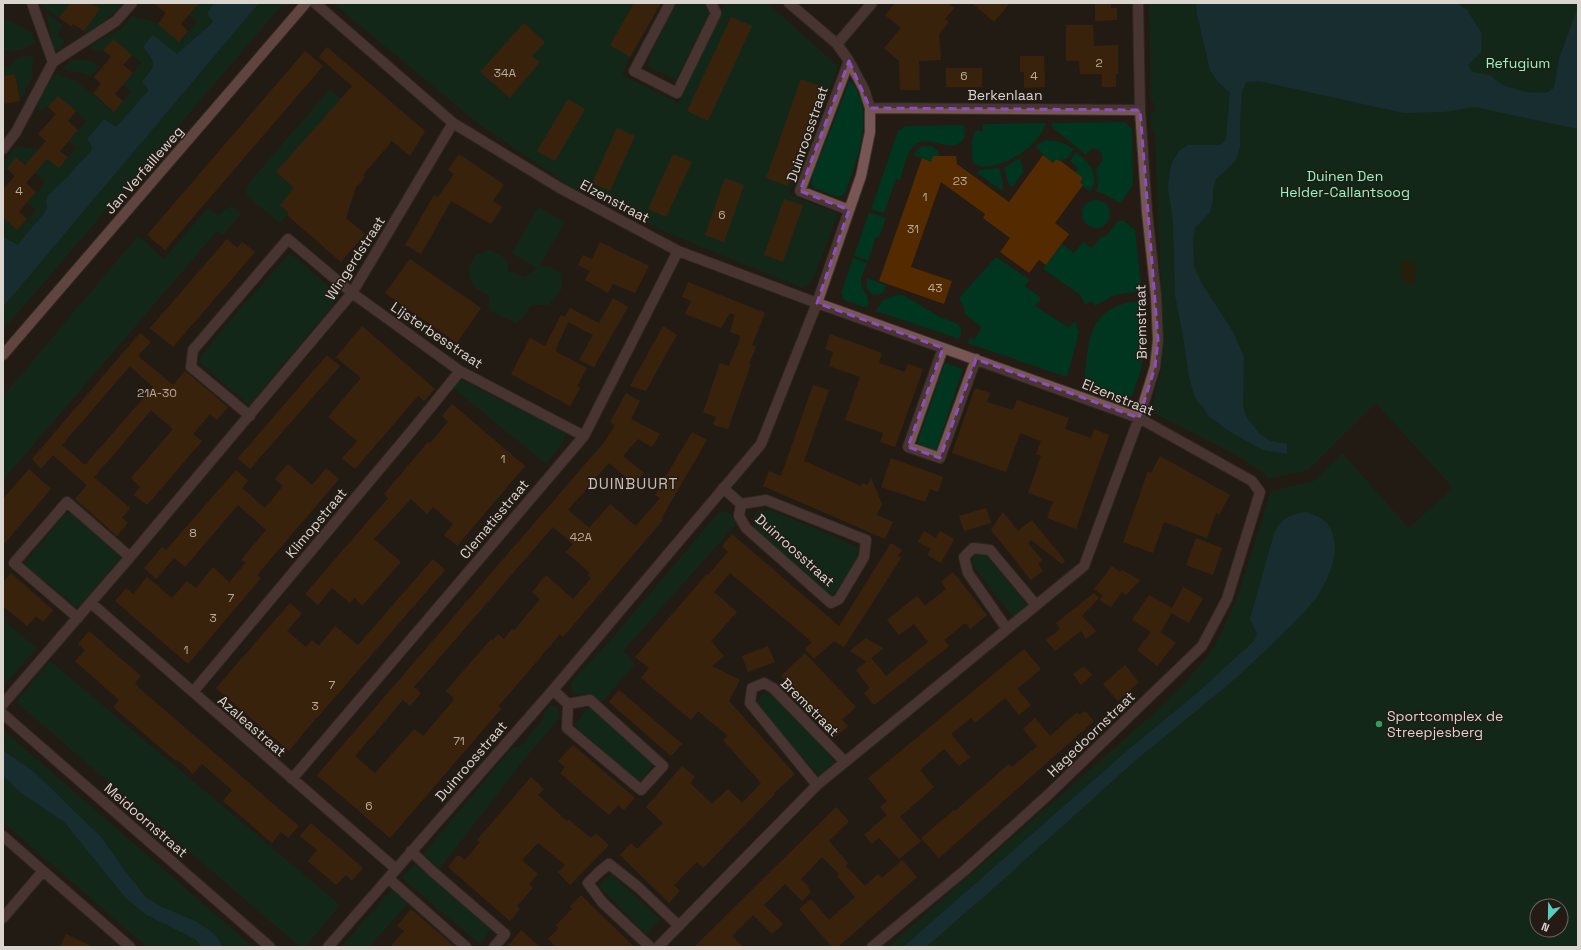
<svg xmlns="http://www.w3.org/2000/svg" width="1581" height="950" font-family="'Space Grotesk',sans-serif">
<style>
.green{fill:#003520;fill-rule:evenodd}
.sand{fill:#2b2302}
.water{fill:#0b4351}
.building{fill:#542b01;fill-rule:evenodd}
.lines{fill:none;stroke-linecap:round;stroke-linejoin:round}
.street-casing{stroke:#3d352e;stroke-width:12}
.secondary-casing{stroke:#3d352e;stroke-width:12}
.street{stroke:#775655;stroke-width:10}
.secondary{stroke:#ab7676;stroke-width:10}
.marked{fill:none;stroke:#8e4ec2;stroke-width:3;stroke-dasharray:8 5;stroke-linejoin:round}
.leisure-dot{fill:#2e9e5b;stroke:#231b14;stroke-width:1.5}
.labels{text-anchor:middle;stroke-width:3;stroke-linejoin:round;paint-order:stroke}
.number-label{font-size:12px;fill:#b9aa9c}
.park-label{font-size:14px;fill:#8bfac3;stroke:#231b14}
.street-label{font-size:14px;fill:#dbd5d0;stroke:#231b14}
.poi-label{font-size:14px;fill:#dbd5d0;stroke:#231b14;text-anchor:start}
.neighbourhood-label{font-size:15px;letter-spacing:1px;fill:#ccc1b8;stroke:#231b14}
</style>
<rect width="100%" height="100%" fill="#231b14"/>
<path class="green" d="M41,3H70L59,18L41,5Z
M91,3H123C111,16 99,27 83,33L99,9Z
M199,3H214L207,13L213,22L177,54L153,35L143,47C157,66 156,62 142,82L147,87L148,91L117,126H114L104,119L87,139L92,145V150L73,170L69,176L48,195L46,201L47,208L44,214L31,228L18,245L3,237V217L17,230L36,210L27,203L45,182L17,157L5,171L3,172V163L15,147C40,147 41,153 59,168L77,147L68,141L87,121L58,96L48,107L42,110L36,105L48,84L56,74L74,80L114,112L131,91L123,85L142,63L113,39L103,50L94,51L90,46L122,28L132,16C141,20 148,19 157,23C165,27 172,36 179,42L197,22L189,15Z
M259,3H292L289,6L282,5L3,330V307Z
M333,3H661L630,57L622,75L678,103L725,3H767L838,66L789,195L838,213L816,272L810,283L803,288L668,233L570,186L480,125Z
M677,3H704L709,12L676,80L647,66L653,49Z
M1149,3H1578V947H926L995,887L1136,760L1234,680L1294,623L1257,634L1254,641L1197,693L1128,750L903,947H888L1152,715L1184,684L1207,657L1217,642L1239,593L1271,491L1314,481L1342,453L1409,528L1453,488L1376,403L1308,470L1268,479L1264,473L1242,458L1154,413L1153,405L1162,365L1163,339L1155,134L1151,128L1150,113H1156L1154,103L1151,102ZM1196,399L1247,418L1261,435L1271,441L1287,444V453L1263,450ZM1537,906H1561V930H1537Z
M46,13L63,26L57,35L64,40L61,50H58L54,48Z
M3,20H9L32,33L35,42C29,49 12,53 3,50Z
M33,55L32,78L20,101L16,74L3,76V67H9C15,57 22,57 33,55Z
M72,60H90L99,67L91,76L82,73L62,69Z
M850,80C878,111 856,160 845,194L838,197L814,188L811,184L814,172Z
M330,89L341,99L276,172L303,196L280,223L248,197L246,192L248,184Z
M1125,122L1132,129L1133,186L1120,203L1102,193L1096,192L1098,185L1096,169C1112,155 1094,140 1086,155L1052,127V123Z
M1046,123C1043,132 1037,140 1030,146C1019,157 986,174 973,163C972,152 970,139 976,130L983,131V124Z
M962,125L964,126L965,137C952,159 927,129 912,148C906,156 903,170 900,180L896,179L884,213L871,209L898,131L906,126Z
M1047,140C1057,140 1065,143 1074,149L1067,159L1065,158L1062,162L1056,159L1053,163L1040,152L1036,146L1038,144Z
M922,146C931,145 938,148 940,156L931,162L914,155L917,150Z
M1076,152C1089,162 1100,175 1091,191L1082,187L1083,185L1080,182L1075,172L1078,168L1070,161Z
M1020,158L1024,171L1013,187L1008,183L1004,168Z
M999,168L1003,183L1002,191L977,173L979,170Z
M1082 214a14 14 0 1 1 28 0a14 14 0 1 1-28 0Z
M232,206L241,214L223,235L217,231L3,480V396L138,236L164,259L208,208L219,216L224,210Z
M538,207L565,222L538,268L547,266L561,273L562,289L548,305H532C526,311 523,320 515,323L489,310V300L490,296L478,290L470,280L469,265L476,255L491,250L507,260L508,271L524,277L537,269L512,253Z
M869,212L886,218L879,237H876L868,261L854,256Z
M1120,221H1124L1135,230L1142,291L1114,295L1095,306L1094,303L1091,302H1088L1086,306L1080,295L1043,269L1062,244L1074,253L1083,242L1092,248L1101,237L1108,234L1117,222Z
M290,253L340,296L249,405L198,361L225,326Z
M996,257L1030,280L1025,286L1041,298L1035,306L1068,327L1071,326L1075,320L1079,332L1067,377L967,343L969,338L975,339L981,329V327L965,314L964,308L959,298Z
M853,258L867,263C865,269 861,276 861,282C861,293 873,295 867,308L844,300L841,293Z
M867,278L886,285L885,291L881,294L873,295C868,290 865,286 867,278Z
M896,295H903L940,317L956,323L961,327V334L959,339L876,311L882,301Z
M1131,302H1146L1143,356L1141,370L1132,396L1126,399L1084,384C1089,346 1085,311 1131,302Z
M945,363L963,369L936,450L917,443Z
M457,378L566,433L563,443L546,464L451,386Z
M771,510L858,547V556L837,592L829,594L755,532C752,524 752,517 758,511Z
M727,512L732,516L736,524L623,651L635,664L601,703L592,695C583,694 577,697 571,690L572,681L609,642L718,513Z
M67,513H74L123,554L78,608L24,564L64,515Z
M980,554L987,555L1027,605L1013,617L973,566V556Z
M3,621L37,648L3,686Z
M50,661L340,905L305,947H300L16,702Z
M763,694H772L785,705L835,762L819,775L759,710L756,703Z
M550,706H555L558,708L560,717L522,762L440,868L423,854L513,747H520L544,718V712Z
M590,706L652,762C651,770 645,775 640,781L632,776L574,725Z
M3,730L253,947H222C206,916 183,921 158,905C141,893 130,876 116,861C83,828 51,794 19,760L3,750Z
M3,776L21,793L64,822L126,898L146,914L195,939L202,947H147L3,822Z
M415,864L491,929L480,944L402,878Z
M611,874L660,919L646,934L599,886Z
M393,888L409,902L369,947H341Z"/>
<path class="sand" d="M1403,261L1416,262L1415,280L1411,286L1401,278V265Z"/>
<path class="water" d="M214,3H259L3,307V237L18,245L31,228L44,214L47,208L46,201L48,195L69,176L73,170L92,150L91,145L87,139L104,119L114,126H117L148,91L147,87L142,82C155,65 158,65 143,47L153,35L177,54L213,22L207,13Z
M1196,3H1457L1467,10L1482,34L1481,52L1468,65L1472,72L1490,75L1502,85L1525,92L1546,93L1554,88L1559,59L1578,7V48L1577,53L1578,57V129L1475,107L1444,112L1404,113L1259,81L1246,82L1242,92L1240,121V146L1236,160L1216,179L1213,189V201L1210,212L1195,228L1193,239L1194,267L1202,284L1233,332L1244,357L1243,407L1247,418L1261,435L1271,441L1287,444V454L1263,450L1232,433L1210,417L1195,398L1189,377L1183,336L1175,295L1173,221L1168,187L1171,165L1179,151L1188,145H1220L1226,140L1230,93L1218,82L1210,70L1197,14Z
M1306,512L1317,516L1327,523L1333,534L1335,550L1332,566L1326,581L1317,597L1294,623L1234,680L1136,760L995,887L926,947H903L1128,750L1197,693L1254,641L1257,634L1250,619L1274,534C1282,518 1289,515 1306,512Z
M3,750L34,772L101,837L125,871L146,897L160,906L197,922L208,929L217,937L222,947H202L195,939L145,914L126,898L64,822L21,793L3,776Z"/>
<path class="building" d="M70,3H91L100,9L84,31L73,24L71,26L59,18Z
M153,3H199L181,24L188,31L179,42L158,24L166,13Z
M634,3H661L630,57L610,45Z
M895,3H948L954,8L945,19L949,22L939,34L941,60L919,61L920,90H900L899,61L884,48L901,28L885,15Z
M972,3H1010L994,22Z
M1095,3H1111V8H1117V20L1095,21Z
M731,17L752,26L708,121L687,111Z
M524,23L545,42L532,56L540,62L510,98L480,72Z
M1066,25H1093L1094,46L1118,45V74H1116V87H1102V74H1080L1079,61H1066Z
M113,39L132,55L123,65L133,73L115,94L123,101L114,112L93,93L101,84L94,77L111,57L103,50Z
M327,47L425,131L410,156L392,141L363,175L365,177L356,187L346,218L365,234L341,262L287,215L289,213L280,205L294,188L276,172L352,86L319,57Z
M305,51L323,66L165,250L147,235Z
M1020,56H1044L1045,87L1024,88V72H1020Z
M946,68H982V87H946Z
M15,74L20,101L3,104V76Z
M801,79L823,87L788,186L766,178Z
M58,96L76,111L68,121L78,130L60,151L68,157L59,168L47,159L26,183L36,192L19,212L27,219L17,230L3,217V189L15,176L7,168L16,157L25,165L46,141L38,134L56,114L48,107Z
M568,99L585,109L555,161L537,151Z
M617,128L635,136L610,191L592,183Z
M459,154L504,185L493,201L502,207L491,224L451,201L421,254L405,245L434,195L438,197L454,174L448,170Z
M673,154L692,162L666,217L648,209Z
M1043,155L1053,163L1056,159L1062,162L1083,178L1080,182L1083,185L1055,223L1069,234L1046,265L1039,260L1029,273L1000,252L1010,238L983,218L985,214L941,182L911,267L952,281L944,304L879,281L922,158L931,162L933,156H956L957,164L1009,202Z
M725,178L744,185L724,242L705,235Z
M784,199L803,205L783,262L764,255Z
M227,239L237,248L242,242L255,252L173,347L150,328Z
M600,242L649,266L635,293L613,284L608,293L585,280L590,271L578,265L583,255L592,259Z
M410,259L481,308L457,343L385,293Z
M688,282L765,313L752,345L756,347L749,364H751L728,429L713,425L716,417L703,412L720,363L729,366L741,336L730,332L735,315L730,313L721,328L685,314L691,301L682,297Z
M613,298L628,307L594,367L579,360L593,335L568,322L555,351L587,368L577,386L580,388L570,406L511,374L530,338L545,346L561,315L565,317L570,308L599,323Z
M362,326L435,389L424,401L418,396L355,469L342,458L357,441L328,417L361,378L336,357Z
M663,326L677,335L670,347L646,391L630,386Z
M140,333L151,342L138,356L173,385L185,371L228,407L217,420L210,414L193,434L202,441L147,505L134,495L140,487L131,478L173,429L151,410L122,445L94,477L130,508L122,518L128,523L117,536L75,499L87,485L72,472L53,455L41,469L32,459ZM130,366L153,387L85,465L62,445Z
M830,334L882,353L879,363L905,372L908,364L923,369L895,447L880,442L883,433L845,420L860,377L829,366L833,352L825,349Z
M327,355L340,366L250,469L238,458Z
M813,385L829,390L804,461L861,486L863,483L867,485L871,478L882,504L877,515L893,522L885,539L763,486L769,471L781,476Z
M975,388L990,393L987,402L1013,410L1017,400L1069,418L1065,429L1091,438L1094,429L1109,435L1076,529L1047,518L1052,504L1054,502L1028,493L1041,456L1036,454L1041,441L1020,433L1006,472L952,453Z
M626,393L640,401L631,419L660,434L652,447L638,439L623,456L644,473L634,484L609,463L568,510L589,528L610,504L636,526L660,498L655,495L692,432L707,440L661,519L663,520L563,637L560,634L516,686L498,706L501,709L390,838L317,775L606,440L615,425L610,422ZM553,527L573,544L566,552L590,573L588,575L591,578L573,599L546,575L532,592L540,599L517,627L514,630L512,629L504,639L498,634L493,640L491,639L446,691L454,699L453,701L423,736L414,729L375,773L355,756L403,700L410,706L421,693L414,687Z
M452,404L525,466L457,546L444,535L453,524L433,507L427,514L411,499L374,539L401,562L362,606L355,598L350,603L332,588L318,605L305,594L388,498L384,494L428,442L430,443L448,422L442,416Z
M1160,456L1230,495L1219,515L1216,513L1207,538L1164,522L1153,553L1123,542L1148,471L1151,473Z
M891,458L943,477L938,492L930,489L925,502L881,487Z
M288,464L312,485L326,468L339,479L257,575L261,578L188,664L115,601L126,588L133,594L147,577L172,598L187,581L196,588L213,567L229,582L246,563L241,560L266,530L238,505L185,567L174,558L156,579L144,568L162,547L166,550L236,470L248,481L242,488L265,508L283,486L275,479Z
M29,469L51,489L3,545V499Z
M986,508L991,523L964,531L959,516Z
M1003,512L1018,531L1032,520L1065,561L1062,564L1031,540L1028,543L1042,560L1038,564L1043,571L1031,580L991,530Z
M924,531L936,538L940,531L954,539L941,563L927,555L931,549L918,542Z
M732,534L839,626L891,543L902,550L898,556L901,558L844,647L834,641L814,659L805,649L812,642L730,573L714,592L737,612L711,641L724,656L712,666L740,680L729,701L795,774L774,793L775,794L703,868L697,862L674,885L680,891L669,903L620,855L631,843L637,849L663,823L646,807L682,766L695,777L690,783L712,804L728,789L742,803L761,783L723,740L728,736L698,711L691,720L641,678L649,668L635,657L707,574L708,575L728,552L722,546Z
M1196,538L1222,548L1213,575L1186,565Z
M433,559L445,570L317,718V717L289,751L216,688L290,603L302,614L287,631L306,647L312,640L319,646L335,626L358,645Z
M1112,566L1120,572L1122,570L1140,580L1126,595L1122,592L1111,607L1099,600L1103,596L1094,589Z
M953,572L987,615L970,629L965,623L944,640L949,646L874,705L864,693L870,688L856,670L871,658L886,676L928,642L914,624L899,635L887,620L917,596L925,606L946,589L941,582Z
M11,573L53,610L43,622L36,616L27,626L3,606V582Z
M1183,587L1203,598L1189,623L1171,613L1161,632L1176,643L1157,666L1137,650L1151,632L1132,620L1149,595L1172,608Z
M1094,593L1099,598L1082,616L1096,631L1086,639L1081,631L1055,651L1046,640L1060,629L1056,623Z
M89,631L141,676L135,683L138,687L299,826L288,838L281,832L272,843L223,801L232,790L202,764L193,774L177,759L176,761L113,707L119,700L75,661L85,650L78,644Z
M866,638L883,648L867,662L850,651Z
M768,646L775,662L748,672L742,656Z
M1024,649L1041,669L1017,689L1031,705L1019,715L1005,698L975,723L971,718L951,734L970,757L959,766L944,749L920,770L934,787L900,817L921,841L899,859L879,838L872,844L864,835L887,815L880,807L887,801L868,778Z
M805,653L856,707L842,720L848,726L836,737L781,676Z
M1125,665L1139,682L1118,701L1103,684Z
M1084,666L1092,675L1081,685L1073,674Z
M619,690L682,744L671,756L609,702Z
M1085,711L1094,721L939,858L921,838L954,810L955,811L1009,764L1012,767L1037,746L1023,729L1035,718L1050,736L1077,712L1079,715Z
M573,745L635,798L624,810L618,805L609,815L560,773L565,767L558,761Z
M531,777L544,789L538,795L567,821L568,819L591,838L595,834L599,836L609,845L570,885L558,872L565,865L538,843L522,860L538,874L529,884L533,888L517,906L520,909L510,921L448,867L458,855L465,860L480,842L477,840Z
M836,807L849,821L829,841L848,863L846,866L865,886L878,874L882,878L902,860L917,877L838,947H832L799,909L811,899L829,920L855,897L837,876L839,874L822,857L801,879L809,887L808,888L811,892L802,901L785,884L764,905L783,924L772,934L753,915L732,936L743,947H694Z
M311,823L363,868L352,881L346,875L336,885L308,861L317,850L300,836Z
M581,895L620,933L634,947H556L548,939L559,928L556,925L572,909L570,906Z
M411,909L432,927L455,947H390L404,931L397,926Z
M521,930L540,947H507Z
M66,934L93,947H60Z"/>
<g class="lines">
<g class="street-casing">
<path id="street" d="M315,3L453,123L560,188L678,251L817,303L1139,418L1252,481L1260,492L1227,599L1202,646L1048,795L964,871L872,947
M670,3L634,71L677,93L716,13L711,3
M837,44L872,3
M849,61L800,191L849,210
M53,62L116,21L132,3
M870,108L1140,110
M3,149L16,132L53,62L32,3
M943,348L908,447L940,458L976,359
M250,416L191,367L193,350L288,239L352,293L460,371L584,436
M723,488L741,504
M766,500L866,540L864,557L839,599L831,603L746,528L739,516L741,504Z
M91,603L396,869
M78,618L14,563L67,502L130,557
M1007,629L968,573L964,557L973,548L990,550L1036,605
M553,690L568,704L567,728L641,790L663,766L590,700L568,704
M193,692L414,428L460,371
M3,704L130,557L352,293L453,123
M3,714L270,947
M292,779L584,436L678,251
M817,785L750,703L752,688L764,683L773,688L845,762
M3,836L130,947
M411,851L432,871L505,934L494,947
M388,878L466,947
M3,918L43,871
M328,947L553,690L761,444L817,303L861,176L870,132V108L864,89L849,61L837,44L789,3
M650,947L602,902L588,883L599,872L609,864L638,887L679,926
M658,947L817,785L1084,566L1139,418L1155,367L1158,340L1156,296L1147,212L1140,110L1138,3"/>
</g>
<g class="secondary-casing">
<path id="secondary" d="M3,355L306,3"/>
</g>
<use href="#street" class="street"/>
<use href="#secondary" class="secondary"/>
</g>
<path d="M0 0H1581V950H0ZM849,61L870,108L1140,110L1158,340L1155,367L1139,418L976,359L940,458L908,447L943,348L817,303L849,210L800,191Z" fill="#231b14" fill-opacity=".55" fill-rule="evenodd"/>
<path class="marked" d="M849,61L870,108L1140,110L1158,340L1155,367L1139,418L976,359L940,458L908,447L943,348L817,303L849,210L800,191Z"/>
<circle class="leisure-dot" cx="1379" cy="724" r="4"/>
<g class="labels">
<g class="number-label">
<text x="1099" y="67">2</text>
<text x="505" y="77">34A</text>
<text x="964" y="80">6</text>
<text x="1034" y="80">4</text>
<text x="960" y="185">23</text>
<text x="19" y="195">4</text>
<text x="925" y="201">1</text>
<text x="722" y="219">6</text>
<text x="913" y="233">31</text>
<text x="935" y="292">43</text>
<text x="157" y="397">21A-30</text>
<text x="503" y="463">1</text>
<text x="193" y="537">8</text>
<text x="581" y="541">42A</text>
<text x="231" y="602">7</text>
<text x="213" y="622">3</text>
<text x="186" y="654">1</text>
<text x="332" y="689">7</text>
<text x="315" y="710">3</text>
<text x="459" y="745">71</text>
<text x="369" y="810">6</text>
</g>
<g class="park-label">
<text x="1518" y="68">Refugium</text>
<text x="1345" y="181">Duinen Den<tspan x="1345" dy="16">Helder-Callantsoog</tspan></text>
</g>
<g class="street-label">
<text x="1005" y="100">Berkenlaan</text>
<text transform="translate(807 134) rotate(-71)" y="5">Duinroosstraat</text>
<text transform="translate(144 170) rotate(-49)" y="5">Jan Verfailleweg</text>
<text transform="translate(615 201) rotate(28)" y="5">Elzenstraat</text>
<text transform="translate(355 258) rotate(-57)" y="5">Wingerdstraat</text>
<text transform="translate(1141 322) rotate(-91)" y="5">Bremstraat</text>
<text transform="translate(437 335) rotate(34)" y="5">Lijsterbesstraat</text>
<text transform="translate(1118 397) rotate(22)" y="5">Elzenstraat</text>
<text transform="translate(494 519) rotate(-50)" y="5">Clematisstraat</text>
<text transform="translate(316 523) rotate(-50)" y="5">Klimopstraat</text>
<text transform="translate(795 550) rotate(42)" y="5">Duinroosstraat</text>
<text transform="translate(810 707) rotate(45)" y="5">Bremstraat</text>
<text transform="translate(252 726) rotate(41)" y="5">Azaleastraat</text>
<text transform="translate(1091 734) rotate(-44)" y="5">Hagedoornstraat</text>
<text transform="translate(471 761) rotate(-49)" y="5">Duinroosstraat</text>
<text transform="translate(146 820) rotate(41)" y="5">Meidoornstraat</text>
</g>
<g class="poi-label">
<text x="1387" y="721">Sportcomplex de<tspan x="1387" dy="16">Streepjesberg</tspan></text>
</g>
<g class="neighbourhood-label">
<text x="633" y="489">DUINBUURT</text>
</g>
</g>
<rect width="1581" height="950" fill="none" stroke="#dbd5d0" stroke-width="8"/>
<g transform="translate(1549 918) rotate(202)"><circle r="19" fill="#231b14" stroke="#6d655f"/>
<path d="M0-3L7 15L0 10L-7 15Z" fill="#58cec0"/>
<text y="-6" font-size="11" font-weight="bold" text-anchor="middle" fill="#dbd5d0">N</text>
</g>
</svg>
